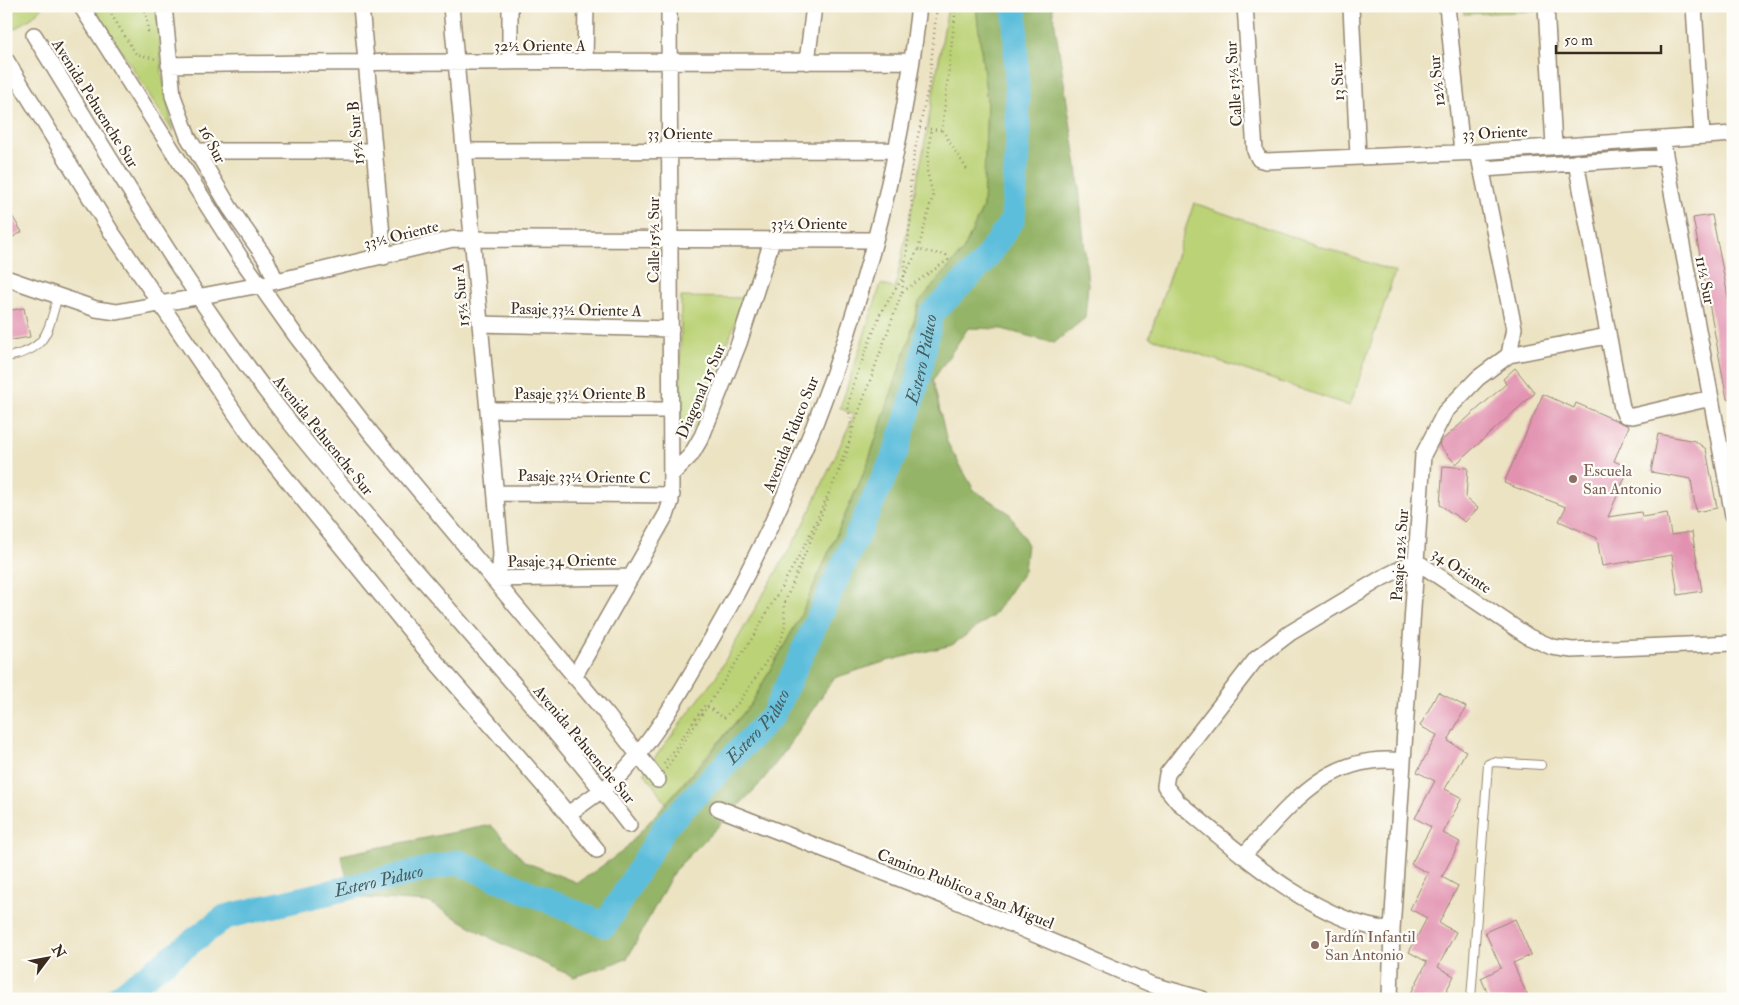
<svg xmlns="http://www.w3.org/2000/svg" width="1739" height="1005" font-family="'IM FELL Double Pica',serif">
<style>
.green{fill:#bbd276;stroke:#7b7e4a}
.forest{fill:#94b467;stroke:#686f42}
.lines{fill:none;stroke-linecap:round;stroke-linejoin:round}
.river{stroke:#5dbedb;stroke-width:25}
.building{fill:#e292b0}
.lane-casing{stroke:#948670;stroke-width:10}
.street-casing{stroke:#948670;stroke-width:18}
.path{stroke:#948670;stroke-width:2.5;stroke-dasharray:1 4;stroke-linecap:butt}
.lane{stroke:#fff;stroke-width:8}
.street{stroke:#fff;stroke-width:15}
.education-dot{fill:#8d6e63;stroke:#fdfcf7;stroke-width:2}
.labels{text-anchor:middle;stroke-width:4.5;stroke-linejoin:round;paint-order:stroke}
.street-label{font-size:16px;fill:#3b2a1e;stroke:#fdfcf7}
.education-label{font-size:16px;fill:#785e54;stroke:#fdfcf7;text-anchor:start}
.water-label{font-size:18px;font-style:italic;fill:#475e60;stroke:#fdfcf7}
</style>
<rect width="100%" height="100%" fill="#fdfcf7"/>
<filter id="ink" filterUnits="userSpaceOnUse"><feTurbulence type="fractalNoise" baseFrequency=".02" numOctaves="2"/><feDisplacementMap in="SourceGraphic" scale="10" xChannelSelector="R" yChannelSelector="G"/><feConvolveMatrix kernelMatrix="1 2 1 2 8 2 1 2 1" color-interpolation-filters="sRGB"/></filter>
<filter id="wash" filterUnits="userSpaceOnUse"><feTurbulence type="fractalNoise" baseFrequency=".0096" numOctaves="4" result="noise"/><feDisplacementMap in="SourceGraphic" scale="20" xChannelSelector="R" yChannelSelector="G"/><feGaussianBlur stdDeviation="1.12" result="paint"/><feColorMatrix in="noise" values="0 0 0 0 0 0 0 0 0 0 0 0 0 0 0 0 0 1.4 0 .05"/><feComposite in="paint" operator="in"/></filter>
<g filter="url(#wash)">
<rect width="100%" height="100%" fill="#ece3c3"/>
<path class="green" d="M6,6H43L33,17L11,31L6,28Z
M93,6H156L162,72L173,132Z
M948,6H976L987,101L983,207L963,251L919,302L909,341L866,468L799,619L751,704L666,803L644,772L715,678L804,524L854,415L840,408L881,284L895,289L924,147Z
M1463,6H1536L1537,11L1464,14Z
M1194,203L1395,272L1350,406L1149,337Z
M681,297L744,298L697,427L682,431L680,422Z"/>
<path class="forest" d="M976,6H1052L1077,166L1088,284L1085,318L1054,343L1002,329L968,328L933,380L947,442L974,490L1009,513L1027,543L1024,571L993,616L952,645L887,661L834,678L780,758L759,785L674,871L627,959L574,977L498,942L428,902L352,897L341,855L491,825L525,862L578,883L623,851L703,762L751,704L799,619L866,468L909,341L919,302L963,251L983,207L987,101Z"/>
<g class="lines">
<path class="river" id="s1" d="M115,999L225,917L458,862L605,925L665,827L773,715L896,452L919,377L931,314L982,264L1013,219L1018,137L1015,6"/>
</g>
<g id="blocks">
<path class="building" d="M6,206L22,232L6,241Z
M1712,215L1732,317L1733,398L1727,399L1693,218Z
M24,308L30,337L6,341V311Z
M1515,368L1535,393L1456,464L1439,445L1440,442L1506,384L1503,379Z
M1543,394L1574,408L1576,403L1629,426L1614,461L1629,468L1608,517L1641,512L1642,517L1667,513L1671,535L1692,532L1702,591L1678,595L1672,555L1602,566L1597,538L1559,521L1566,507L1504,483Z
M1658,434L1695,441L1706,449L1717,508L1696,512L1691,479L1651,472Z
M1443,466L1468,468L1466,498L1478,508L1465,522L1440,505Z
M1438,692L1466,707L1448,741L1466,751L1445,789L1462,798L1443,833L1460,842L1442,877L1458,886L1439,923L1456,932L1438,967L1454,976L1442,999H1408L1427,962L1409,952L1427,918L1410,909L1428,873L1411,864L1431,827L1415,818L1435,781L1417,772L1437,735L1420,726Z
M1515,919L1531,955L1513,963L1529,999H1490L1481,978L1501,968L1485,932Z"/>
</g>
</g>
<g filter="url(#ink)">
<use href="#blocks" fill-opacity="0" stroke="#948670" stroke-width="1"/>
<g class="lines">
<g class="lane-casing">
<path id="lane" d="M6,357C48,350 47,332 58,296
M1471,999L1488,764L1493,762L1541,765"/>
</g>
<g class="street-casing">
<path id="street" d="M81,6L240,257L296,336L371,433L607,715L658,780
M164,6L173,96L188,137L230,208L266,259L276,281
M361,6L384,257
M451,6L501,553L500,567L493,579
M510,6V62
M1245,6L1255,151L1259,159L1266,161L1478,152L1733,134
M1351,6L1358,157
M1447,6L1462,152
M1546,6L1554,146
M1694,6L1702,136
M34,35C116,168 195,303 292,425C401,561 523,686 629,825
M6,60L110,230L248,432L430,655L557,801L597,850
M585,62L586,6
M807,62L814,6
M169,65C416,60 664,62 911,61
M1662,139L1733,515
M196,151H374
M464,151L896,150
M1576,162L1622,408L1625,415L1633,416L1711,398
M1483,169L1665,157
M6,278L96,309L117,312L260,285L453,239L875,240
M480,324L671,329
M1509,355L1607,336
M488,410H671
M671,475L691,455L702,436L739,343L772,241
M496,493L672,495
M493,579L631,577
M574,677L667,513L671,501L669,6
M718,808L952,899L1153,985L1202,999
M568,814C586,801 606,789 622,773C658,735 685,684 712,638C823,444 894,228 919,6
M1243,856C1290,806 1327,752 1403,761
M1392,930C1317,925 1234,848 1178,802L1165,786L1167,774L1256,659L1290,633L1382,578L1416,561L1529,637L1552,647L1572,650L1733,643
M1390,999L1392,930L1423,455L1445,412L1478,378L1509,355L1514,328L1478,152"/>
</g>
<path class="path" d="M106,6L136,54L156,59
M145,6L148,31L152,32
M956,6L942,130L968,171
M1487,6L1497,11L1504,6
M920,128L941,130
M902,292L904,276L918,250
M853,428L902,292L948,260L946,255L918,250L933,195L927,171L931,129
M838,471L848,443
M664,764L705,705L724,718L740,701L782,638L785,625L784,604L828,499
M666,769L753,637L803,549L846,456L852,431L848,405L854,382L881,312L904,276L912,205L910,185L914,155L929,83L937,6"/>
<use href="#lane" class="lane"/>
<use href="#street" class="street"/>
</g>
</g>
<g class="education-dot">
<circle cx="1573" cy="479" r="5"/>
<circle cx="1315" cy="945" r="5"/>
</g>
<g class="labels">
<g class="street-label">
<text x="540" y="51">32½ Oriente A</text>
<text transform="translate(1436 81) rotate(-96)" y="6">12½ Sur</text>
<text transform="translate(1337 82) rotate(-93)" y="6">13 Sur</text>
<text transform="translate(1233 84) rotate(-94)" y="6">Calle 13½ Sur</text>
<text transform="translate(96 103) rotate(58)" y="6">Avenida Pehuenche Sur</text>
<text transform="translate(1495 132) rotate(-3)" y="6">33 Oriente</text>
<text transform="translate(355 133) rotate(-95)" y="6">15½ Sur B</text>
<text x="680" y="139">33 Oriente</text>
<text transform="translate(213 144) rotate(62)" y="6">16 Sur</text>
<text x="809" y="229">33½ Oriente</text>
<text transform="translate(401 234) rotate(-14)" y="6">33½ Oriente</text>
<text transform="translate(653 240) rotate(-90)" y="6">Calle 15½ Sur</text>
<text transform="translate(1706 280) rotate(79)" y="6">11½ Sur</text>
<text transform="translate(460 295) rotate(-95)" y="6">15½ Sur A</text>
<text transform="translate(576 309) rotate(1)" y="6">Pasaje 33½ Oriente A</text>
<text transform="translate(700 391) rotate(-67)" y="6">Diagonal 15 Sur</text>
<text x="580" y="399">Pasaje 33½ Oriente B</text>
<text transform="translate(790 434) rotate(-68)" y="6">Avenida Piduco Sur</text>
<text transform="translate(324 435) rotate(51)" y="6">Avenida Pehuenche Sur</text>
<text transform="translate(584 476) rotate(1)" y="6">Pasaje 33½ Oriente C</text>
<text transform="translate(1399 555) rotate(-86)" y="6">Pasaje 12½ Sur</text>
<text transform="translate(562 560) rotate(-1)" y="6">Pasaje 34 Oriente</text>
<text transform="translate(1462 570) rotate(34)" y="6">34 Oriente</text>
<text transform="translate(585 744) rotate(50)" y="6">Avenida Pehuenche Sur</text>
<text transform="translate(966 888) rotate(22)" y="6">Camino Publico a San Miguel</text>
</g>
<g class="education-label">
<text x="1583" y="476">Escuela<tspan x="1583" dy="18">San Antonio</tspan></text>
<text x="1325" y="942">Jardín Infantil<tspan x="1325" dy="18">San Antonio</tspan></text>
</g>
<g class="water-label">
<text dy="6" stroke="none"><textPath href="#s1" startOffset="1194">Estero Piduco</textPath></text>
<text dy="6" stroke="none"><textPath href="#s1" startOffset="789">Estero Piduco</textPath></text>
<text dy="6" stroke="none"><textPath href="#s1" startOffset="295">Estero Piduco</textPath></text>
</g>
</g>
<rect width="1739" height="1005" fill="none" stroke="#fdfcf7" stroke-width="25"/>
<g transform="translate(48 958) rotate(58)" stroke="#fdfcf7" stroke-width="4" paint-order="stroke">
<path d="M0-4L9 19L0 12L-9 19Z" fill="#3b2a1e"/>
<text y="-8" font-size="14" font-weight="bold" text-anchor="middle" fill="#3b2a1e">N</text>
</g>
<path d="M1556 45v8h105v-8" fill="none" stroke="#3b2a1e" stroke-width="2.5"/>
<text x="1564" y="45" font-size="15" fill="#3b2a1e" stroke="#fdfcf7" stroke-width="4" paint-order="stroke">50 m</text>
</svg>
